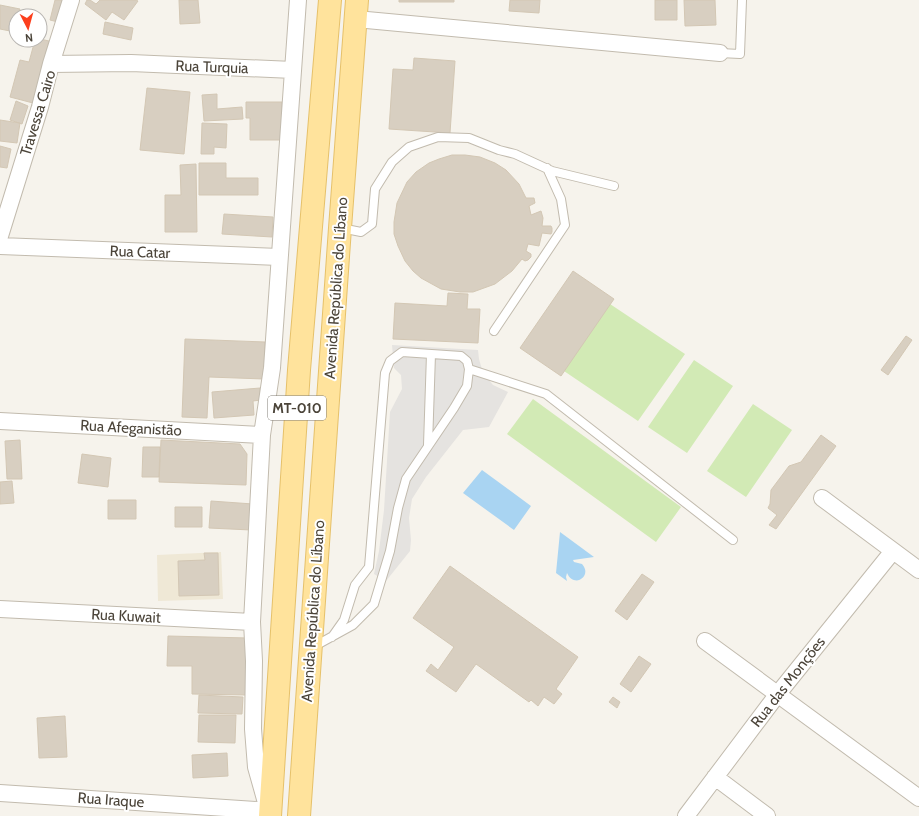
<svg xmlns="http://www.w3.org/2000/svg" width="919" height="816" font-family="Cabin,sans-serif">
<style>
.education{fill:#efe8d6}
.green{fill:#d2eab5}
.parking{fill:#e5e3e0}
.water{fill:#a9d4f2}
.building{fill:#d8cfc1;stroke:#d3c7b4}
.lines{fill:none;stroke-linecap:round;stroke-linejoin:round}
.service-casing{stroke:#c2bbae;stroke-width:10}
.minor-casing{stroke:#c2bbae;stroke-width:18}
.primary-casing{stroke:#e6c16a;stroke-width:24}
.service{stroke:#fff;stroke-width:8}
.minor{stroke:#fff;stroke-width:16}
.primary{stroke:#ffe39c;stroke-width:22}
.labels{text-anchor:middle;stroke-width:4;stroke-linejoin:round;paint-order:stroke}
.shield{fill:#fff;stroke:#817c74;stroke-width:1}
.shield-label{font-size:14px;font-weight:bold;fill:#4b4439}
.street-label{font-size:15px;fill:#4b4439;stroke:#fff}
</style>
<rect width="100%" height="100%" fill="#f6f3ec"/>
<path class="education" d="M221,552L223,599L158,601L157,555Z"/>
<path class="green" d="M607,302L685,354L638,421L561,369Z
M694,360L733,386L687,453L648,427Z
M533,399L681,507L656,542L507,434Z
M753,404L792,430L746,497L707,471Z"/>
<path class="parking" d="M392,345L478,350L479,359L483,373L493,385L508,392L489,427L463,430L426,477L412,499L409,518L411,540L410,551L386,581L374,574L379,551L384,510L390,412L402,389L401,375L394,368Z"/>
<path class="water" d="M482,470L531,506L514,530L463,493Z
M560,532L594,557L573,560L574,562L582,564C593,576 574,589 567,573L566,577L567,581L556,573Z"/>
<path class="building" d="M55,0H67L62,23L50,20Z
M87,0H90L96,4L100,0H136L138,1L124,20L112,12L106,20L85,4Z
M179,0H198L200,23L180,24Z
M399,0H454V2H399Z
M510,0H540L539,13L509,11Z
M655,0H677V20H655Z
M684,0H715L716,25L685,26Z
M0,5L20,9L18,16H16L15,32L0,29Z
M105,22L133,28L131,40L103,34Z
M40,39L49,41L33,103L10,97L20,60L29,62L35,40H40Z
M414,58L455,61L450,133L389,129L393,69L413,70Z
M147,88L190,92L184,154L140,150Z
M217,94V109L242,107L243,119L204,121L202,95Z
M16,101L28,106L22,124L10,120Z
M246,102H282L283,140H250V118H246Z
M0,120L20,123L17,143L0,141Z
M202,123L227,124L226,148L214,147V154H201Z
M0,146L11,149L7,168L0,167Z
M452,155H465L480,157L495,163L506,170L519,184L526,198H534L535,203L529,206L531,215L541,211L543,218L542,226H551L552,228V232L551,234L542,233L539,246L528,244L526,251L531,254V257L528,260L525,261L522,259L512,271L495,284L473,292H460L441,289L421,278L413,271L405,261L398,246L394,234V222L397,203L407,182L416,172L429,163L439,159Z
M199,163H226V178H258V195H199Z
M196,164L197,232H165V195H181L180,165Z
M224,214L273,217L272,237L222,234Z
M573,271L614,299L561,376L520,348Z
M448,293L468,294L467,309H480L478,343L393,339L395,303L447,306Z
M906,336L912,340L888,375L881,370Z
M185,339L265,342L264,379L209,377L207,418L182,417Z
M260,388L261,400L253,401L254,415L214,418L212,392Z
M821,435L836,446L776,529L769,525L777,515L768,508L770,504L771,490L789,466L801,462Z
M20,440L22,479H7L5,441Z
M161,440L240,444L247,454L246,485L159,482Z
M143,447H160L159,477H142Z
M82,454L111,458L108,487L78,483Z
M12,481L14,503L0,504V482Z
M108,500H136V519H108Z
M211,501L253,504L251,530L209,528Z
M175,507H202V527H175Z
M204,553H218L219,595L179,596L178,561L205,560Z
M450,566L578,657L556,689L562,694L554,704L544,697L538,706L531,700L529,702L476,664L456,692L426,671L431,664L438,670L454,647L413,618Z
M642,574L654,582L627,620L615,611Z
M168,636L248,638L247,695L192,694V666H167Z
M639,656L651,664L631,692L620,684Z
M199,695L243,697L242,714L198,713Z
M613,697L620,702L617,708L609,702Z
M199,715H236L235,743L198,742Z
M65,716L67,757L39,758L37,718Z
M227,753L228,776L193,778L192,755Z"/>
<g class="lines">
<g class="service-casing">
<path id="service" d="M720,53L740,54L742,0
M341,228L361,232L372,224L375,189L392,162L409,147L438,137L469,138L499,150L515,154L552,171L614,186
M494,331L565,225L561,199L547,168
M469,369L546,394L733,540
M428,445L431,354
M313,647L353,625L374,604L390,551L398,508L406,479L454,408L467,386L469,369L467,361L461,356L402,352L390,361L385,373L369,567L355,585L344,620L332,637"/>
</g>
<g class="minor-casing">
<path id="minor" d="M356,19L720,53
M51,64L71,0
M0,236L40,107L51,64L131,63L293,70
M0,246L279,257
M0,421L262,435
M822,498L919,570
M0,609L252,622
M705,641L919,798
M715,777L767,816
M0,793L271,811L265,799L256,767L253,729L254,661L252,622L262,435L272,368L298,0
M686,816L777,695L893,551"/>
</g>
<g class="primary-casing">
<path id="primary" d="M270,816L299,370L330,0
M299,816L340,228L357,0"/>
</g>
<use href="#service" class="service"/>
<use href="#minor" class="minor"/>
<use href="#primary" class="primary"/>
</g>
<g class="labels">
<rect class="shield" x="268" y="396" width="58" height="24" rx="3"/>
<g class="shield-label">
<text x="297" y="413">MT-010</text>
</g>
<g class="street-label">
<text transform="translate(212 67) rotate(2)" y="5">Rua Turquia</text>
<text transform="translate(38 113) rotate(-73)" y="5">Travessa Cairo</text>
<text transform="translate(140 252) rotate(2)" y="5">Rua Catar</text>
<text transform="translate(336 288) rotate(-86)" y="5">Avenida República do Líbano</text>
<text transform="translate(131 428) rotate(3)" y="5">Rua Afeganistão</text>
<text transform="translate(313 611) rotate(-86)" y="5">Avenida República do Líbano</text>
<text transform="translate(126 616) rotate(3)" y="5">Rua Kuwait</text>
<text transform="translate(788 682) rotate(-52)" y="5">Rua das Monções</text>
<text transform="translate(111 800) rotate(4)" y="5">Rua Iraque</text>
</g>
</g>
<g transform="translate(28 28) rotate(174)"><circle r="19" fill="#ffffff" stroke="#b7b4b0"/>
<path d="M0-3L7 15L0 10L-7 15Z" fill="#fc3f1d"/>
<text y="-6" font-size="11" font-weight="bold" text-anchor="middle" fill="#4b4439">N</text>
</g>
</svg>
